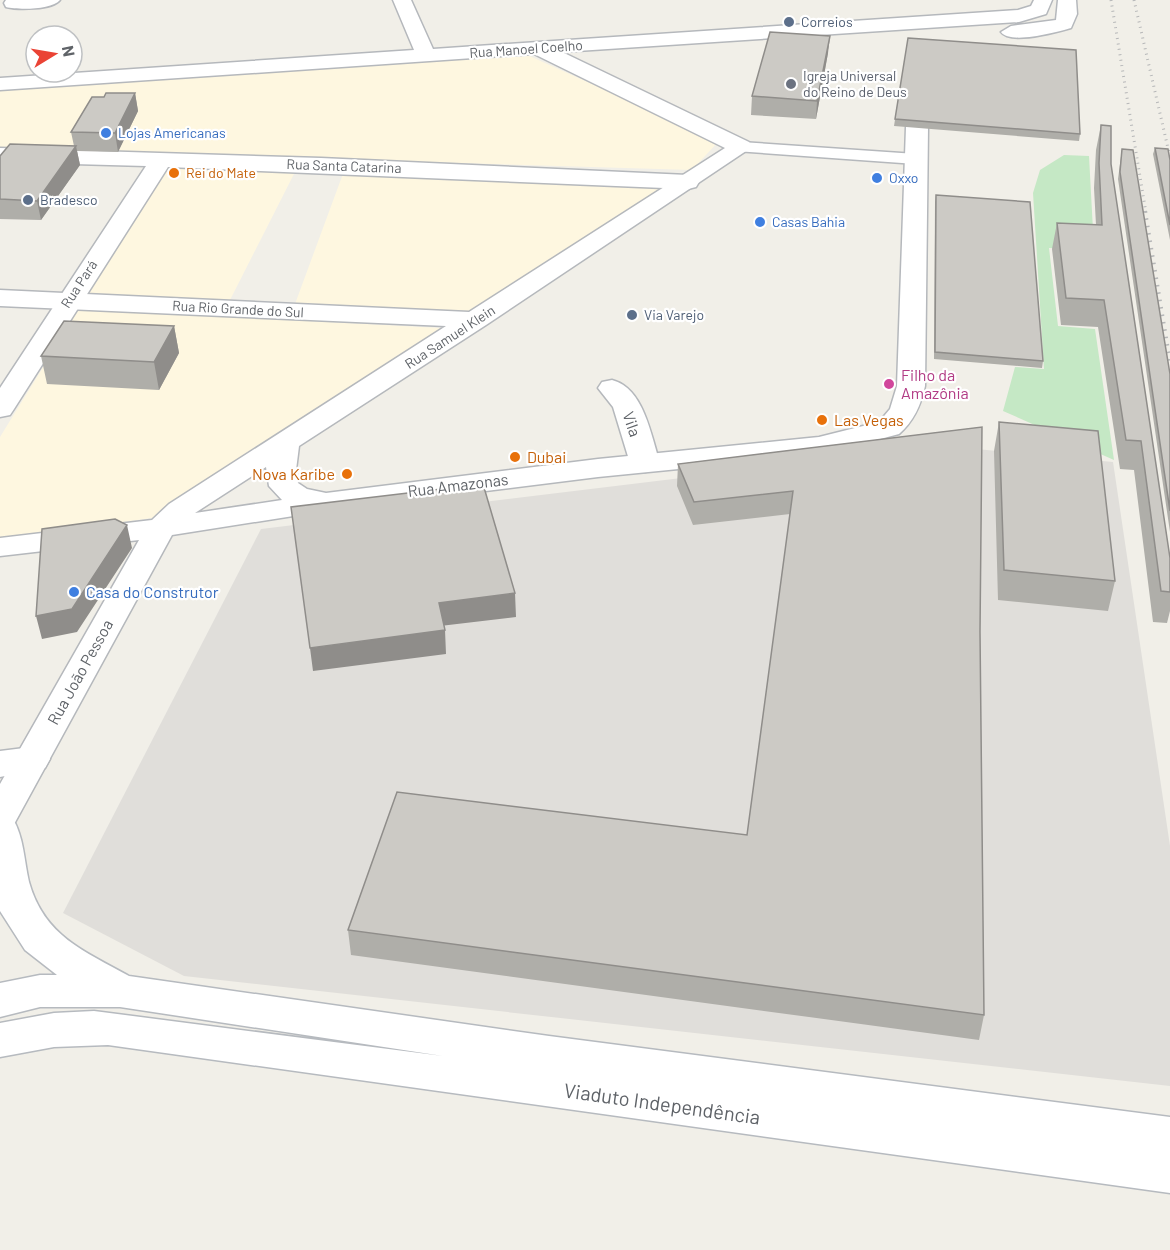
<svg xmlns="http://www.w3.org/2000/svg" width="1170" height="1250" font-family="Barlow,sans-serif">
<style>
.commercial{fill:#fef7e0}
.industrial{fill:#e0deda}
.green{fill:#c5e8c5}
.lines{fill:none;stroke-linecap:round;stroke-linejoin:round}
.pedestrian-casing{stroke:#b5b8bc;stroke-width:3}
.minor-casing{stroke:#b5b8bc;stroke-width:3}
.tertiary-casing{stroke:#b5b8bc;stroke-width:3}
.secondary-casing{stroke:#b6babf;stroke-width:3}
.pedestrian{fill:#fff;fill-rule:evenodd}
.minor{fill:#fff;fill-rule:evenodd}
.tertiary{fill:#fff;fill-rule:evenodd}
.secondary{fill:#fff;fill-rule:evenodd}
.rail-far1{stroke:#b6b7b8;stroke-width:3;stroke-dasharray:1 4.5;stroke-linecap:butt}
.rail{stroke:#b6b7b8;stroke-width:4;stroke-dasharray:1.5 6;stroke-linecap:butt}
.wall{fill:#afaea9}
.shaded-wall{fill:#8f8d8a}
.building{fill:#cccac5;stroke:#8f8d8a;stroke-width:1.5}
.service-dot{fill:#5c6f8a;stroke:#fff;stroke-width:2}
.worship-dot{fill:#6b7280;stroke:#fff;stroke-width:2}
.shop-dot{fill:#3f7fe0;stroke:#fff;stroke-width:2}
.food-dot{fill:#e8710a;stroke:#fff;stroke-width:2}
.hotel-dot{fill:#d1479c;stroke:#fff;stroke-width:2}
.labels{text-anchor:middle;stroke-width:4.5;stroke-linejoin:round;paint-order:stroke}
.far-service-label{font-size:14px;fill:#4e5e75;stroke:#fff;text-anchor:start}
.far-street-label{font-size:14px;fill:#5f6368;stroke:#fff}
.far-worship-label{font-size:14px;fill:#5b616d;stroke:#fff;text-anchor:start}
.far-shop-label{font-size:14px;fill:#366cbe;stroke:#fff;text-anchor:start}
.far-food-label{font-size:14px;fill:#c56008;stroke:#fff;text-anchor:start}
.hotel-label{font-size:16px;fill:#b23c85;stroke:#fff;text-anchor:start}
.food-label{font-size:16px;fill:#c56008;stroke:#fff;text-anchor:start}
.street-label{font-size:16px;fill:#5f6368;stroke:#fff}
.shop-label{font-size:16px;fill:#366cbe;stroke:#fff;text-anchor:start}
.near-street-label{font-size:20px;fill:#5f6368;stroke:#fff}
</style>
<rect width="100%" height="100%" fill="#f1efe8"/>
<path class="commercial" d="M525,54L719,141L692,170L0,149V91Z
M169,166L296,170L230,300L85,294Z
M344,171L674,182L472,311L295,304Z
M79,309L441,328L159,517L0,539V437Z"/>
<path class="industrial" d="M945,446L1113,462L1170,846V1086L184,976L63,913L261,529Z"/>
<path class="green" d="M1064,155L1089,156L1094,249L1049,248L1058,326L1095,329L1114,460L1003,411L1015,367L1044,369L1033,193L1040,170Z"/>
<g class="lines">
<g class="pedestrian-casing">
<path id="pedestrian" d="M741,142L916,154L925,159L916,164L735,151L732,147Z"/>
</g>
<g class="minor-casing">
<path id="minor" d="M0,148L321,158L688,175L696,177L699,182L696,187L688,189L168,167L14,409L10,415L0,417V388L146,166L0,162Z
M612,380C644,388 651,436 660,463L655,469L645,472L635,469L630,463L613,407L598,388L602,382Z
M32,747L45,750L50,759L45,768L0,777V751Z"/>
</g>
<g class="tertiary-casing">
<path id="tertiary" d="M6,0H60C52,10 18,10 6,7L4,3Z
M393,0H411L433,49L1018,10L1031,6L1034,0H1052L1046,14L1019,22L562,52L749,142L752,147L486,325L299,446L296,470L298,483L307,489L326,493L598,459L819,437L879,422L890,409L897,386L906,127L909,122H925L928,127L925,386C921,405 914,421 899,434L820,455L598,477L325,511L172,535L13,826L0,830V784L139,540L0,556V538L152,520L169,504L446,326L0,306V290L469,312L725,148L534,54L0,90V78L414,50ZM266,467L269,486L282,500L195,513Z
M1058,0H1076L1077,14L1071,28C1057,32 1010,45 1001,32L1011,26L1056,20Z"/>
</g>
<g class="secondary-casing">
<path id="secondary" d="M0,815L13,819C24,838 24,861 29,882C44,936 84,951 129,976L549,1036L1170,1117V1193L108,1045L54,1047L0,1057V1023L54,1013L94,1011L443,1056L120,1007H40L0,1017V983L40,975H57L25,950L0,911Z"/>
</g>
<use href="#pedestrian" class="pedestrian"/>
<use href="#minor" class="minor"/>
<use href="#tertiary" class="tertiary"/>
<use href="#secondary" class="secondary"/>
<path class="rail-far1" d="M1111,0L1146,213
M1134,0L1170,157"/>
<path class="rail" d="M1145,211L1170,362"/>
</g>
<path class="wall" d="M908,38L1080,134L1079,141L894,126Z
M828,53L816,119L751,115L752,96Z
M135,93L138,111L118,152L77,151L80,165L41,220L0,219V156L74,146L71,132L104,97Z
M1101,125L1111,164L1170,558V611L1167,623L1153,622L1134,470L1120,469L1098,327L1061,325L1052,249L1057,223L1096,225L1094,188L1096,150Z
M1155,148L1170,160V240L1153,154Z
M1122,149L1170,374V532L1118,179Z
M936,195L1043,361L1042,368L934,359L935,202Z
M174,326L179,353L159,390L47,384L41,356Z
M999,422L1115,581L1108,611L998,600L994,451Z
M982,427L980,632L984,1015L979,1040L351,955L348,930L747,835L790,514L693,525L677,486L678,464Z"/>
<path class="shaded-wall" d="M830,36L828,53L816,119L817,101Z
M135,93L138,111L118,152L115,133Z
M76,146L80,165L41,220L37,201Z
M174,326L179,353L159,390L154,362Z
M127,525L132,548L77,632L42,639L36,616Z
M515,593L516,617L440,626L439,603Z
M445,630L446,654L313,671L310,648Z"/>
<path class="building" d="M770,32L830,36L817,101L752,96Z
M908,38L1076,50L1080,134L895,119Z
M106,93H135L115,133L71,132L92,97H104Z
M1101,125L1111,126V164L1170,558V592L1161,591L1141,441L1126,440L1104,300L1066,298L1057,223L1102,225L1099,163Z
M10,144L76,146L37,201L0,199V156Z
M1155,148L1168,149L1170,160V225Z
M1122,149L1133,150L1170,374V511L1120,172Z
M936,195L1030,202L1043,361L935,352Z
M64,321L174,326L154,362L41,356Z
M999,422L1098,431L1115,581L1004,570Z
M982,427L980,632L984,1015L348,930L397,792L747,835L793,491L694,502L678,464Z
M483,484L515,593L439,603L445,630L310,648L291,507Z
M115,519L127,525L72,609L36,616L42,529Z"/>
<g class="service-dot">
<circle cx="789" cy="22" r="6"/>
<circle cx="28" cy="200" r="6"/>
<circle cx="632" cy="315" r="6"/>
</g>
<circle class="worship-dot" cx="791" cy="84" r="6"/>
<g class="shop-dot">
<circle cx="106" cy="133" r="6"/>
<circle cx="877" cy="178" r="6"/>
<circle cx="760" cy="222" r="6"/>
<circle cx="74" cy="592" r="6"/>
</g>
<g class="food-dot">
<circle cx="174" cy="173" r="6"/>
<circle cx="822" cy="420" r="6"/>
<circle cx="515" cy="457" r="6"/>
<circle cx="347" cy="474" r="6"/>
</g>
<circle class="hotel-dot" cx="889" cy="384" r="6"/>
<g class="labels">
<g class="far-service-label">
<text x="801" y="27">Correios</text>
<text x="40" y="205">Bradesco</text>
<text x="644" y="320">Via Varejo</text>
</g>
<g class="far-street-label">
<text transform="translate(526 49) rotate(-4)" y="5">Rua Manoel Coelho</text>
<text transform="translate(344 166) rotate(2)" y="5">Rua Santa Catarina</text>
<text transform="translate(79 284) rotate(-57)" y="5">Rua Pará</text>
<text transform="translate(238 309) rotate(3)" y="5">Rua Rio Grande do Sul</text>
<text transform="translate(450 337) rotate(-33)" y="5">Rua Samuel Klein</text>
</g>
<g class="far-worship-label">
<text x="803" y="81">Igreja Universal<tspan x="803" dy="16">do Reino de Deus</tspan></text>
</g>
<g class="far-shop-label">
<text x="118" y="138">Lojas Americanas</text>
<text x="889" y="183">Oxxo</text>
<text x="772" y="227">Casas Bahia</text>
</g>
<g class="far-food-label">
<text x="186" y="178">Rei do Mate</text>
</g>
<g class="hotel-label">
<text x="901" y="381">Filho da<tspan x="901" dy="18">Amazônia</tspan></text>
</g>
<g class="food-label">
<text x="834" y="426">Las Vegas</text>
<text x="527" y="463">Dubai</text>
<text x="335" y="480" text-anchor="end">Nova Karibe</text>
</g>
<g class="street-label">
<text transform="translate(632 424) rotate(71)" y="6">Vila</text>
<text transform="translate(458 485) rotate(-7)" y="6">Rua Amazonas</text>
<text transform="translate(80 672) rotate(-61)" y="6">Rua João Pessoa</text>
</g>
<g class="shop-label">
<text x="86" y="598">Casa do Construtor</text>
</g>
<g class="near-street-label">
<text transform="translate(662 1104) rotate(8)" y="7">Viaduto Independência</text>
</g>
</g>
<g transform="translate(54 54) rotate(79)"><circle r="28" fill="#ffffff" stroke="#bfc1c3" stroke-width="1.5"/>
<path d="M0-4.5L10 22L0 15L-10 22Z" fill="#ea4335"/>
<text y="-9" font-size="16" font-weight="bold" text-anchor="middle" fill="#5f6368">N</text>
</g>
</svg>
